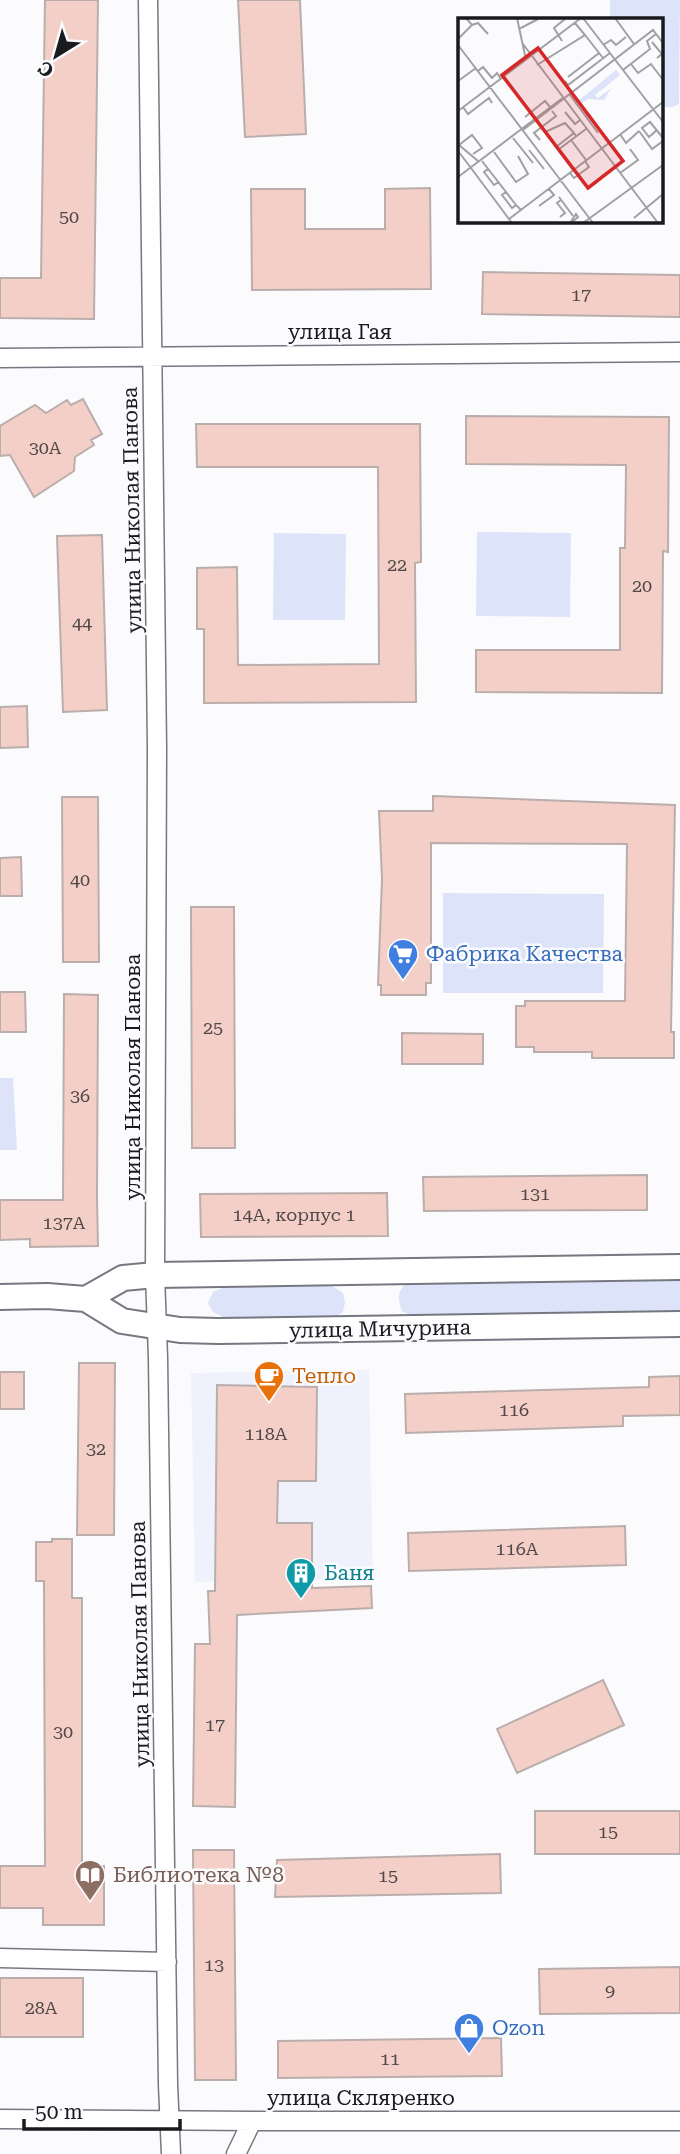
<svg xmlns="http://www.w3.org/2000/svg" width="680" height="2154" font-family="'Roboto Serif',serif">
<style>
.built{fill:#eff2fc}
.green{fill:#dde3f9}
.building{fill:#f4cfc8;stroke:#baaeac;stroke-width:2}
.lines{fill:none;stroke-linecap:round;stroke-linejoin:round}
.street-casing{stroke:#767881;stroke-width:21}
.secondary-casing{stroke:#767881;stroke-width:28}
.street{stroke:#fff;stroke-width:18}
.secondary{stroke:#fff;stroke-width:24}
.labels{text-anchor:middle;stroke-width:5;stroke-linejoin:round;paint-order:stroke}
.number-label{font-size:18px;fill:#504748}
.street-label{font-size:21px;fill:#191a1d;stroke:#fbfbfd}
.shop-label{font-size:21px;fill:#366cbe;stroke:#fbfbfd;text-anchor:start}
.food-label{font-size:21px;fill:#c56008;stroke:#fbfbfd;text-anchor:start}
.culture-label{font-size:21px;fill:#0d838f;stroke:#fbfbfd;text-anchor:start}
.education-label{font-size:21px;fill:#785e54;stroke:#fbfbfd;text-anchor:start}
.inset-road{fill:none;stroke:#a1a1a3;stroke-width:2}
.view{fill:#d62828;fill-opacity:0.15;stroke:#d62828;stroke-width:3.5}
.inset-edge{fill:none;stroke:#191a1d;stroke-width:3.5}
</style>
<rect width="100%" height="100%" fill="#fbfbfd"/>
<path class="built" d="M369,1370L373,1579L195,1582L191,1373Z"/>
<path class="green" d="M610,0H680L679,104L672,107H661V19H610Z
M477,532L571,533L570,617L476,616Z
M274,533L346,534L345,620H273Z
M443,893L604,894L603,993H443Z
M0,1078H13L17,1150H0Z
M680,1278V1312L416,1318L402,1311C396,1296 398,1289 412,1279Z
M332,1286L343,1293L345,1303L343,1312L332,1319L230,1320L213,1312L208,1303L213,1292L225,1287Z"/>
<path class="building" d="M45,0H98L94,319L0,318V278H41Z
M238,0H300L306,134L245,137Z
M430,188L431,289L252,290L251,189H305V229H385V189Z
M483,272L680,275V317L482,314Z
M83,399L102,434L91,440L94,445L75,457L74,471L34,497L10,455L0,456V426L35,405L46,413L67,400L71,405Z
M466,416L669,417L668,552L663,551L662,693L476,692V650H620V548H625L626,465L466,464Z
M196,424H420L421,562L415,563L416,702L204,703V629H197V568L237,567L238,665L379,664L378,467H197Z
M102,535L107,710L63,712L57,536Z
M27,706L28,747L0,748V707Z
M433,796L675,805L671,1032H674V1058H592V1052H534V1047H516V1006H525V1001H625L627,844L431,843V983H426V995H381V985H378L382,879L379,811H433Z
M62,797H98L99,962H63Z
M21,857L22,896H0V858Z
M191,907H234L235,1148H192Z
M0,992H25L26,1032H0Z
M64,994L98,995L97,1199L98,1246L30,1247V1239L0,1240V1200H63Z
M402,1033L483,1034V1064H402Z
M647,1175V1210L424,1211L423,1177Z
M387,1193L388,1236L201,1237L200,1194Z
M79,1363H115L114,1535H77Z
M0,1372H24V1409H0Z
M680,1376V1415L623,1416V1426L406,1433L405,1394L649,1387V1377Z
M217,1385L317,1387L316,1481H278L277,1523H312V1588L371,1586L372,1608L237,1615L235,1807L193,1806L195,1644H210L208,1591H215Z
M625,1526L626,1565L409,1571L408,1533Z
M52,1539H72V1598H82V1866H104V1925H43V1908H0V1866H45L44,1581H36V1542H52Z
M603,1680L624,1725L517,1773L497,1729Z
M535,1811H680V1854H535Z
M193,1850H234L236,2080H195Z
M500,1854L501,1893L275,1897L277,1860Z
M680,1967V2013L540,2014L539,1969Z
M0,1978H83V2037H0Z
M501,2038L502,2076L278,2078V2041Z"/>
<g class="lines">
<g class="street-casing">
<path id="street" d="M148,0L157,748L155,1275L158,1358L168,2084L171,2154
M0,358L680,352
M0,1958L167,1962
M0,2119L252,2121H680
M236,2154L252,2121"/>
</g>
<g class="secondary-casing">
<path id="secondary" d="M0,1297L47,1296L86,1299L122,1321L180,1330L218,1331L680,1324
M86,1299L123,1278L155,1275L680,1267"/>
</g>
<use href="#street" class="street"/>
<use href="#secondary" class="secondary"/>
</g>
<defs>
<g id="supermarket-pin" transform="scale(1.575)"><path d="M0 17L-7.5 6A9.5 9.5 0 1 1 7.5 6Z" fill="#3f7fe0" stroke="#fbfbfd"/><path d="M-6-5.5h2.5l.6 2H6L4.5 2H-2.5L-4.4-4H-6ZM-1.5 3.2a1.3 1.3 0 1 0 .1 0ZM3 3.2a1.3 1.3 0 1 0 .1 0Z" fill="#fff"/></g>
<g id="cafe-pin" transform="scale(1.575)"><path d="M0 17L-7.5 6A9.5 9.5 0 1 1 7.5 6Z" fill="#e8710a" stroke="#fbfbfd"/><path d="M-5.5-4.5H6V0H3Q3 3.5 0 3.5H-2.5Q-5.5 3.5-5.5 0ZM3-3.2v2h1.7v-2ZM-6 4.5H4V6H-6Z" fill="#fff"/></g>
<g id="building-pin" transform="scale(1.575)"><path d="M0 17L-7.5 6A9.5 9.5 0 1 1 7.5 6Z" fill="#0f9aa8" stroke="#fbfbfd"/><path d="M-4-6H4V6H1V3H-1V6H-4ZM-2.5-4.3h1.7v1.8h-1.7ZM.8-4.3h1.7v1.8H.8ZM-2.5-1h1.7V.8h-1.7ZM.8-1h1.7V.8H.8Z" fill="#fff"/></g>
<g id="library-pin" transform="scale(1.575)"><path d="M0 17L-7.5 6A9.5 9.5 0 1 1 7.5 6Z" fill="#8d6e63" stroke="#fbfbfd"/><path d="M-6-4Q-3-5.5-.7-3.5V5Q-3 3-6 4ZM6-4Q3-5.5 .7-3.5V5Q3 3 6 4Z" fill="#fff"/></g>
<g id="shop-pin" transform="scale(1.575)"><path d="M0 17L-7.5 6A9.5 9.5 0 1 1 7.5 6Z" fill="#3f7fe0" stroke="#fbfbfd"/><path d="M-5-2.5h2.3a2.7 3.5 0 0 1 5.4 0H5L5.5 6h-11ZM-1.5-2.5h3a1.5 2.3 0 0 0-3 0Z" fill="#fff"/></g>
</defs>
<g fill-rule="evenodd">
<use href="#supermarket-pin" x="403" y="954"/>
<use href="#cafe-pin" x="269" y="1376"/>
<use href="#building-pin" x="301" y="1573"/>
<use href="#library-pin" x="90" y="1875"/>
<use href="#shop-pin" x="469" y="2028"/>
</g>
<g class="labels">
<g class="number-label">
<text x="69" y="223">50</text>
<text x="581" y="301">17</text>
<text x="45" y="454">30A</text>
<text x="397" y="571">22</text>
<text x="642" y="592">20</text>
<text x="82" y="629">44</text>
<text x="80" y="886">40</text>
<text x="213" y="1034">25</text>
<text x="80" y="1102">36</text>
<text x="535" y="1200">131</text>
<text x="294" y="1221">14А, корпус 1</text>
<text x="64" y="1229">137А</text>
<text x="514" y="1416">116</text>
<text x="266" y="1440">118А</text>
<text x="96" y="1455">32</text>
<text x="517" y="1555">116А</text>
<text x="215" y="1731">17</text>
<text x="63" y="1738">30</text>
<text x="608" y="1838">15</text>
<text x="388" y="1882">15</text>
<text x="214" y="1971">13</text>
<text x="610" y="1997">9</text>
<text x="41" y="2014">28А</text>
<text x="390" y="2065">11</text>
</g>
<g class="street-label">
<text x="340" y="339">улица Гая</text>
<text transform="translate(132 510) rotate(-91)" y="7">улица Николая Панова</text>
<text transform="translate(133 1077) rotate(-90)" y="7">улица Николая Панова</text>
<text transform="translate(380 1329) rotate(-1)" y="7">улица Мичурина</text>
<text transform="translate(140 1644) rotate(-91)" y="7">улица Николая Панова</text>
<text x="361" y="2105">улица Скляренко</text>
</g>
<g class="shop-label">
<text x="426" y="961">Фабрика Качества</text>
<text x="492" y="2035">Ozon</text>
</g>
<g class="food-label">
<text x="292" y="1383">Тепло</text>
</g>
<g class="culture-label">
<text x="324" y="1580">Баня</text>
</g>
<g class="education-label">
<text x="113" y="1882">Библиотека №8</text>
</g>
</g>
<g transform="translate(458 18)">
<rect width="205" height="205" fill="#fbfbfd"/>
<path d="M158,52L162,57L137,77L140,80L153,70L146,82L130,81L122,87L119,84Z" fill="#dde3f9"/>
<path class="inset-road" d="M59,0L68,42M125,0L205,104M157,0L176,26M14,7L20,5L30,16M61,11L82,0M127,17L145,40M0,21L14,7L8,0M104,23L96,10L107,1M194,24L204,36L199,40M65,26L200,205M0,27L135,205M145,27L153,22L158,27L168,19M173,46L180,55L193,46L205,62M79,47L127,17L117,5M165,52L192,31L189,23L198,16M20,53L25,49L34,60L39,55L43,61M110,59L141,35M0,63L18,50M107,63L110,67L152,35M112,77L140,115M5,89L10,96L31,80L34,85M0,93L123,0M107,94L117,106L122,102M67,99L87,83L92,89M80,104L98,129L116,115L118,118M65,112L195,12L205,25M199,112L191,119L184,110L192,104L205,120M181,113L194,131L205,123M87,114L107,105L116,115M162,116L168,125L181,113M55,120L75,145M82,122L76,115L98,98L94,93M113,122L128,142M71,132L86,151M0,133L13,150M36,134L58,164L70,156L60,138M15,136L24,130L14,117L1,127L20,143M24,143L58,187M13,150L54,205M30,151L26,154L36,167L41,164M115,152L100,132L128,111M112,155L116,160L131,149L127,143M162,155L180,142L172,131M0,159L106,79M48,174L44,177L54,190L58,187L63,192M101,179L115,198M81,188L96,177L91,171M102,199L107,195L99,185L103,182M176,200L205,176M51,201L205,84M112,205L118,196L120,199L113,205M125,205L205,147"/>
<path class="view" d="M80,30L165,143L130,170L44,57Z"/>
<rect width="205" height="205" class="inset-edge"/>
</g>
<g transform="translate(56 56) rotate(217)" stroke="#fbfbfd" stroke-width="5" paint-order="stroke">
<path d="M0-5L12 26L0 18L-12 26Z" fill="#191a1d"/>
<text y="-10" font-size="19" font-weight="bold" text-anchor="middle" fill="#191a1d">С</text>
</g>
<path d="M24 2119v10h156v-10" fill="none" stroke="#191a1d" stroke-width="3.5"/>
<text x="35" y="2119" font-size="21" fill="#191a1d" stroke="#fbfbfd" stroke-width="5" paint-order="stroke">50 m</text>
</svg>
